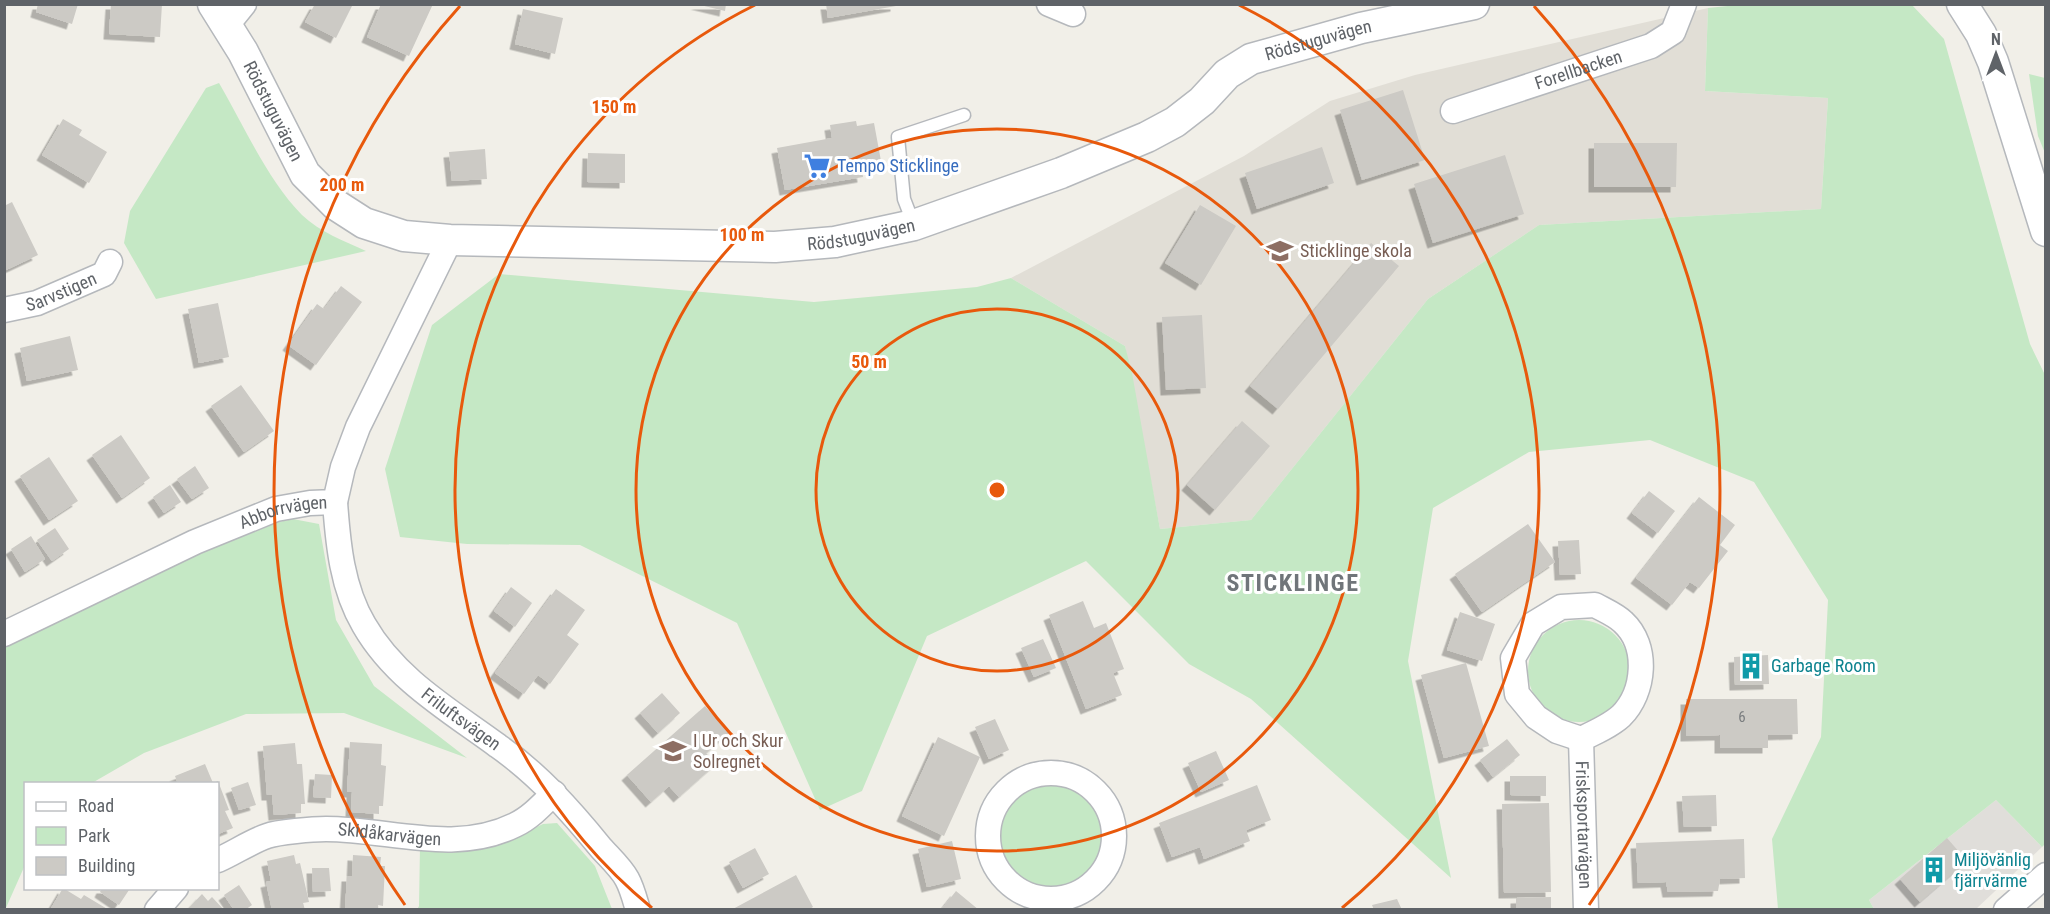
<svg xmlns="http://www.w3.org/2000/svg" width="2050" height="914" font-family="'Roboto Condensed',sans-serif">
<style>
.industrial{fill:#e0deda}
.education{fill:#e1ded6}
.green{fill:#c5e8c5}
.building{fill:#cccac5;filter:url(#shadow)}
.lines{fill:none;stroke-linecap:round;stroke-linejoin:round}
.service-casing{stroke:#b5b8bc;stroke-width:15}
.minor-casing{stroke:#b5b8bc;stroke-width:27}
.tertiary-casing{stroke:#b5b8bc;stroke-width:33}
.service{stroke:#fff;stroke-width:12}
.minor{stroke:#fff;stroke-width:24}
.tertiary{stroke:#fff;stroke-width:30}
.ring{fill:none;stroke:#e8590c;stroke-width:3}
.labels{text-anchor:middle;stroke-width:6;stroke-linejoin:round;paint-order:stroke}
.number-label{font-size:15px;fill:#7a7d7f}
.street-label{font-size:18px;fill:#5f6368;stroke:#fff}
.shop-label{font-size:18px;fill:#366cbe;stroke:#fff;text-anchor:start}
.education-label{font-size:18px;fill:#785e54;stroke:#fff;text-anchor:start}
.culture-label{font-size:18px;fill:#0d838f;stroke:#fff;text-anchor:start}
.district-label{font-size:24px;font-weight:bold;letter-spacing:1.5px;fill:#70757a;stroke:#fff}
.centre{fill:#e8590c;stroke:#fff;stroke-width:3}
.ring-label{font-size:18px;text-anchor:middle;font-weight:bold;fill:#e8590c;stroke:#fff;stroke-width:6;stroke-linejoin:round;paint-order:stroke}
</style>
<defs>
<filter id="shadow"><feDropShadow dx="-5.5" dy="5.5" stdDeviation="0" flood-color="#0004"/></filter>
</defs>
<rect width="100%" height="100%" fill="#f1efe8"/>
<path class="industrial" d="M1996,800L2042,847L1976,909H1874L1869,900Z"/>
<path class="education" d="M1708,8L1705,91L1828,98L1821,209L1539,225L1428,299L1251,520L1160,529L1125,346L1011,278L1244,156L1330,101L1415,75Z"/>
<path class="green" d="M1747,4L1912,5L1944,39L2030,344L2045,375V844L2042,847L1996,800L1869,900L1874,909H1778L1772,839L1821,737L1828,600L1754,482L1650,440L1529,452L1433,508L1408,661L1451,878L1251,699L1189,664L1086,561L927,636L862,791L820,810L737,623L580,545L467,544L400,537L385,469L432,325L499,274L814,302L977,287L1011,278L1125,346L1132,373L1160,529L1251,520L1428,299L1539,225L1821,209L1828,98L1705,91L1708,8Z
M2029,74L2045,78V153L2038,136Z
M219,83C243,124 268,181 302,215C320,232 344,241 366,251L156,299L124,243L130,211L206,88Z
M293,519L319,524L336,620L374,686L467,758L344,713L246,714L144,753L92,783L26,784L25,865L5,910V647L91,604L199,554L279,522Z
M1528 671a51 51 0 1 1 102 0a51 51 0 1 1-102 0Z
M1001 836a51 51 0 1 1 102 0a51 51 0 1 1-102 0Z
M557,823L595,866L612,909L417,910L419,906L420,847L516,837L543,824Z"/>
<path class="building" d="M38,4H78L72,24L36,12Z
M111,4H162L160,37L109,34Z
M315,4H353L336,38L305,22Z
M381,4H433L409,56L367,37Z
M696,4H726L725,11Z
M826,4H896V6L828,18Z
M523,9L563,18L555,54L515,44Z
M1403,90L1425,160L1362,180L1340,110Z
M63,119L82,130L79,135L107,152L89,183L42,155Z
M856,121L857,126L874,123L881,161L861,164L863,177L785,190L777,148L832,138L830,125Z
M1594,143H1677L1676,187H1594Z
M1322,147L1334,183L1257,209L1245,173Z
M485,149L487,179L452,181L449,152Z
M588,153L625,154V183L587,182Z
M1505,155L1524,214L1433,243L1414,184Z
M12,202L38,255L6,270L4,206Z
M1200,205L1236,226L1201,285L1165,263Z
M1371,243L1399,266L1278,409L1250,386Z
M341,286L362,302L316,365L288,345L317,304L324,309Z
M218,303L229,357L199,363L188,309Z
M1202,315L1206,388L1166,390L1162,317Z
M70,336L78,370L27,381L20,348Z
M241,385L274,431L244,452L211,406Z
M1242,421L1270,446L1215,510L1187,485Z
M121,435L150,478L122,498L92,455Z
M49,457L78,501L49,520L20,476Z
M195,466L209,488L192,499L177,479Z
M170,485L181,502L164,513L153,497Z
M1649,491L1675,511L1658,533L1632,513Z
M1699,497L1735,525L1720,545L1728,551L1699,588L1690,582L1672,605L1636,578Z
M1528,524L1555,562L1482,612L1455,574Z
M55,528L69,549L52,561L37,540Z
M31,536L45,559L25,572L11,549Z
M1579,540L1581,574L1560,575L1558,541Z
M511,587L532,603L515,627L494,611Z
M556,589L585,610L567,635L579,644L550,684L538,675L524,694L495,673Z
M1083,601L1094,628L1106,623L1124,669L1113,673L1122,695L1086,709L1049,615Z
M1460,612L1495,624L1482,661L1447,650Z
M1043,639L1056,668L1034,677L1021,648Z
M1768,655L1769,684L1735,685L1734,657Z
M1466,663L1489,746L1444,758L1421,675Z
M662,693L680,713L658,733L640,713Z
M1686,699H1797L1798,734L1768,735V748H1720V735L1686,736Z
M705,706L729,733L706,753L716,764L679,797L669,786L651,802L627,775Z
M995,719L1009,750L989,759L975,727Z
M938,737L980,757L944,836L902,816Z
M1507,739L1520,755L1493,777L1480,760Z
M350,742L382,744L381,765L386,766L383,806H379V814L351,812L352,792H347Z
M295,743L297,764H302L305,804H301V813L274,815L272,795H267L263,746Z
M1216,751L1229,780L1201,792L1188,763Z
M205,764L213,783L218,781L229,810L225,811L233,828L218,834V784H178L175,776Z
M315,774L332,775L331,798L313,797Z
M1510,776H1546V796L1510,795Z
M248,782L256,805L239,810L231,788Z
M1257,785L1271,820L1246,830L1250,841L1204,859L1200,847L1172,857L1159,823Z
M1716,795L1717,826L1684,827L1682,796Z
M1549,803L1551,892L1504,893L1502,804Z
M1947,838L1967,861L1920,902L1900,879Z
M1744,839L1745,878L1720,879L1718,891L1668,892L1666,882L1638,883L1636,843Z
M952,841L961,879L927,887L918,849Z
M755,848L769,874L743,888L729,862Z
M294,855L296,864L300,863L309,902L303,903L305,910H272L266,882L271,881L267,861Z
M353,855L381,857L380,866H385L383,906L378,905V910H345L347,876H352Z
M312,868H329L331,891L313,892Z
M796,875L813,907L808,910H731Z
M239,885L252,905L245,910H234L224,895Z
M63,888L81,899L84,895L109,910H50Z
M102,888H127L129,890L119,905L100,892Z
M956,891L979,910H941Z
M202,894L208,901L212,897L224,910H187Z
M1551,897V910H1516V898Z
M1397,899L1402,910H1374L1372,905Z"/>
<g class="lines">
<g class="service-casing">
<path id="service" d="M914,225L904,199L898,137L964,115"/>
</g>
<g class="minor-casing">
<g id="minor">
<path d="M1049,4L1073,14"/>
<path d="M227,25L244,4"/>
<path id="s1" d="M1453,111L1651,46L1673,32L1684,4"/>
<path id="s2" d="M4,310L37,303L104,274L110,262"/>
<path id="s3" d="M335,502C338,544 342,588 364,625C395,679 449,710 498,746C538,774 570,810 601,848C610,858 621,868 627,879C632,888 635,900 638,910"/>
<path d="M1595,605C1604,610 1616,615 1623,622C1649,646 1645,692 1621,716C1610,726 1594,733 1581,739L1557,731L1536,717L1517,694L1513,658L1533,624L1561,607Z"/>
<path id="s4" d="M4,634L195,542L276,509L310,503L335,502L343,467L358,427L450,240"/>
<path id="s5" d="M1581,739L1586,910"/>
<circle cx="1051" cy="836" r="63"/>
<path id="s6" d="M218,860C234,853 250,842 267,836C278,832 313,829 326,829C389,829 454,855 515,825C530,818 542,805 554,793"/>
<path d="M157,910L176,888"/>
<path d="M2006,910L2046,875"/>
</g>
</g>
<g class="tertiary-casing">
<g id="tertiary">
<path id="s7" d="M213,4L243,52L305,174L336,205L364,223L404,236L450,240L775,247L835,242L914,225L1061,173L1147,137L1175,122L1202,101L1227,74L1251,59L1361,28L1474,4"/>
<path d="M1962,4L1981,34L1993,62L2046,231"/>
</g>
</g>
<use href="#service" class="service"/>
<use href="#minor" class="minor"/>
<use href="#tertiary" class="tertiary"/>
</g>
<g class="ring">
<circle cx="997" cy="490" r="181"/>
<circle cx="997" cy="490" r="361"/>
<path d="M652 908A542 542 0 0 1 755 5M1239 5A542 542 0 0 1 1342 908"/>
<path d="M405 905A723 723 0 0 1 460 6M1534 6A723 723 0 0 1 1589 905"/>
</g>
<defs>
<g id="supermarket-bare" transform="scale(2.07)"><path d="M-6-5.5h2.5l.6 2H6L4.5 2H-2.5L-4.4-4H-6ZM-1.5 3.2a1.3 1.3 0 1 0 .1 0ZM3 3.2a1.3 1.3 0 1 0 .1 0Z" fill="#3f7fe0" stroke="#fff" stroke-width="2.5" paint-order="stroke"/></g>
<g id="school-bare" transform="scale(2.07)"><path d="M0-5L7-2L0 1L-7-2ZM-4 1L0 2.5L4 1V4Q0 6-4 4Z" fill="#8d6e63" stroke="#fff" stroke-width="2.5" paint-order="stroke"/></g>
<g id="building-bare" transform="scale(2.07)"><path d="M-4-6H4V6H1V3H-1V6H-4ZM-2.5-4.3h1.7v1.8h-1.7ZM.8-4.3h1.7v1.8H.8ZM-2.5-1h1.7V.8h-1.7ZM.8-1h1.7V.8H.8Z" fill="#0f9aa8" stroke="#fff" stroke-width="2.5" paint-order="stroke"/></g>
</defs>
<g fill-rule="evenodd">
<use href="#supermarket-bare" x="817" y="166"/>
<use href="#school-bare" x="1280" y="251"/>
<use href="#building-bare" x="1751" y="666"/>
<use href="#school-bare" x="673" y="751"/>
<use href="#building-bare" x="1934" y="870"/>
</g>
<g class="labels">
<g class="number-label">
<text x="1742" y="722">6</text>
</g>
<g class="street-label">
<text dy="6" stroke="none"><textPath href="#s7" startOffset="1275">Rödstuguvägen</textPath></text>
<text dy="6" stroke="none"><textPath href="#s1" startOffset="132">Forellbacken</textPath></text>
<text dy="6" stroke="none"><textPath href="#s7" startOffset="123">Rödstuguvägen</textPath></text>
<text dy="6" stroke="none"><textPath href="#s7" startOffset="771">Rödstuguvägen</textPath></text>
<text dy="6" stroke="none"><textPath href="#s2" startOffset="60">Sarvstigen</textPath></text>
<text dy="6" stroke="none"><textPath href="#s4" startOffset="306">Abborrvägen</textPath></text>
<text dy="6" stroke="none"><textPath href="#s3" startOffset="264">Friluftsvägen</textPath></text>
<text dy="6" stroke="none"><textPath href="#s5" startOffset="86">Frisksportarvägen</textPath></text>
<text dy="6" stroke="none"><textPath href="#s6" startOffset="178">Skidåkarvägen</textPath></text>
</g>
<g class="shop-label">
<text x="837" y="172">Tempo Sticklinge</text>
</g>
<g class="education-label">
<text x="1300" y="257">Sticklinge skola</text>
<text x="693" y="747">I Ur och Skur<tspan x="693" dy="21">Solregnet</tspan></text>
</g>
<g class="culture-label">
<text x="1771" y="672">Garbage Room</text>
<text x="1954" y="866">Miljövänlig<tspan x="1954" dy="21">fjärrvärme</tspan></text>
</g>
<g class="district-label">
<text x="1293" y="591">STICKLINGE</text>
</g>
</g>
<circle cx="997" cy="490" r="9" class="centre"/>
<g class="ring-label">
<text x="614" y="113">150 m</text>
<text x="342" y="191">200 m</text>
<text x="742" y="241">100 m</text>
<text x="869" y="368">50 m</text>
</g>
<rect width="2050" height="914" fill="none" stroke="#5f6368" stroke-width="12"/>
<rect x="24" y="782" width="195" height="108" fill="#ffffff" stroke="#bfc1c3" stroke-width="1.5"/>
<rect x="36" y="802" width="30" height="9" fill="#ffffff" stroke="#bfc1c3" stroke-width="1.5"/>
<text x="78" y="812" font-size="18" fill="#5f6368">Road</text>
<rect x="36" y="827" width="30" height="18" fill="#c5e8c5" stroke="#bfc1c3" stroke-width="1.5"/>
<text x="78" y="842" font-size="18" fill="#5f6368">Park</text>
<rect x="36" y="857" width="30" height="18" fill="#cccac5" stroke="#bfc1c3" stroke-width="1.5"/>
<text x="78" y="872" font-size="18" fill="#5f6368">Building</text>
<g transform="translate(1996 54)" stroke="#ffffff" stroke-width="4.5" paint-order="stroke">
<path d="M0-4.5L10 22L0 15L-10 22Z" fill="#5f6368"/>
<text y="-9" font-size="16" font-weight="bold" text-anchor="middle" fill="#5f6368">N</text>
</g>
</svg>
